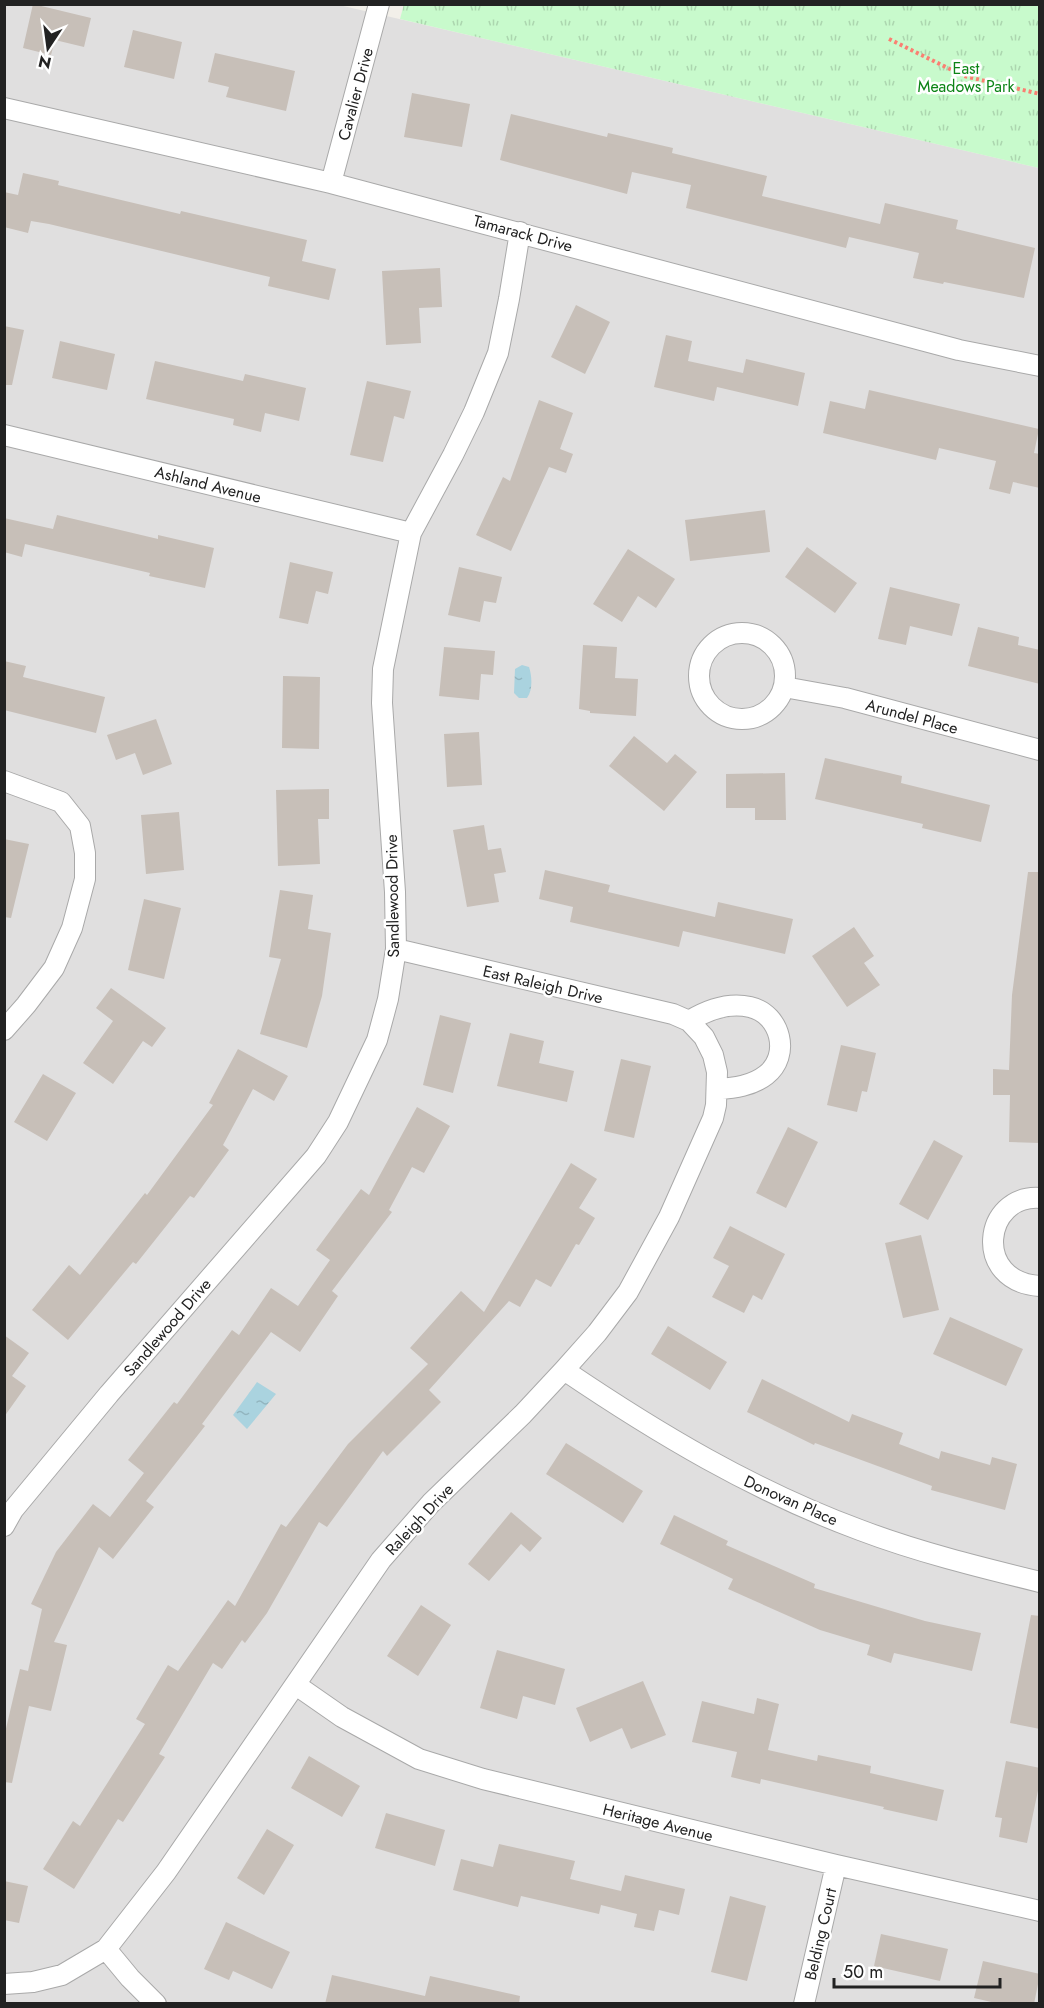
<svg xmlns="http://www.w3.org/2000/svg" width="1044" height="2008" font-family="Jost,sans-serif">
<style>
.residential{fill:#e0dfdf}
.park{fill:url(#park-tufts)}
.water{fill:url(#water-ripples)}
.building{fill:#c7bfb8}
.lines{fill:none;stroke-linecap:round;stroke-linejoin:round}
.street-casing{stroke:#a9a9a9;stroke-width:22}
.path{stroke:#fa8072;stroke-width:4;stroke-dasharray:3 3;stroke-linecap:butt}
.street{stroke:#fff;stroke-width:20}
.labels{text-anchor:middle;stroke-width:5;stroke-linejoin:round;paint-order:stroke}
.park-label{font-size:16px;fill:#0c8416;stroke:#fff}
.street-label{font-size:16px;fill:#222;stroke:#fff}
</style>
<defs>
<pattern id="park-tufts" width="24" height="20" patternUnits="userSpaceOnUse" patternTransform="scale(1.5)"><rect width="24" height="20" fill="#c8facc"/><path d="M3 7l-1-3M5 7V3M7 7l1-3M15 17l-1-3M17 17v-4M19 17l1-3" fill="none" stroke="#acd6af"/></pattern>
<pattern id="water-ripples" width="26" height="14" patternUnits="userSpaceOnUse" patternTransform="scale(1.5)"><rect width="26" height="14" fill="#aad3df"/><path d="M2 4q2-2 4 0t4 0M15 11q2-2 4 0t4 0" fill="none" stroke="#92b5bf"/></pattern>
</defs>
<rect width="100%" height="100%" fill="#f2efe9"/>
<path class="residential" d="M5,5H339L1039,168V2003L5,2004Z"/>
<path class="park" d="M404,4L1039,5V168L400,19Z"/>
<path class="water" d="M522,665L529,667C532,676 533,690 527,698H519L514,693L515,669Z
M257,1382L276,1394L247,1429L233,1415Z"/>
<path class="building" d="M33,4L91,18L84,47L55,40L51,55L23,48Z
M133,30L182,42L174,79L124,67Z
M215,53L295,71L286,111L226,97L229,87L208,82Z
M412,93L470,104L462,147L404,137Z
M511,114L607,137L608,133L673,148L672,153L767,176L762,196L880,224L885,203L958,220L956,229L1035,248L1024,298L944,282L943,284L913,278L919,253L849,237L846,248L686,208L691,185L632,172L627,194L500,160Z
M23,173L59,181L58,185L180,214L181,211L307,240L302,261L336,269L329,300L268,286L270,277L49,224L31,221L28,233L4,227V192L18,195Z
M440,268L442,307L419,308L421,343L386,345L382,271Z
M576,305L610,322L585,374L551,357Z
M4,326L24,330L12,385H4Z
M666,335L692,341L688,361L743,373L746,359L805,373L798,406L717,387L714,401L654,387Z
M60,341L115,354L107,390L52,378Z
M155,361L243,381L245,374L306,388L299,421L265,413L261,432L233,425L234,419L146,399Z
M367,381L411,391L404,419L394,416L383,462L350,455Z
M869,390L1039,429L1034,453L1040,454V488L1013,482L1010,494L989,489L996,461L939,448L936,460L823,433L830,401L865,409Z
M539,400L573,413L560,449L573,454L566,473L549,467L511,551L476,535L503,477L510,481Z
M765,510L770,552L690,561L685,520Z
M57,515L158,539V535L214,548L205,588L149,576L150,573L25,544L22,557L4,552V518L53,529Z
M807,547L857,583L835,613L785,577Z
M628,549L675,579L656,608L638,596L622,622L593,604Z
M290,562L333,572L328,594L316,591L308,624L279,618Z
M459,567L502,577L496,603L484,601L480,622L448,615Z
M890,587L960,604L952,636L910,626L906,645L878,639Z
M978,627L1019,637L1018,645L1040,650V684L968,666Z
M583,645L617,647L615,678L638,679L636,716L590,713V711L579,709Z
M444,647L495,651L493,675L481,674L479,700L439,696Z
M4,661L26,666L23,677L105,697L96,733L4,710Z
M283,676L320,677L319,749L282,748Z
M156,719L172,764L143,775L135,753L116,760L107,735Z
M479,732L482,785L447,787L444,734Z
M634,736L667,763L675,754L697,772L664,811L609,766Z
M825,758L902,776L901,783L990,805L981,842L922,828L923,824L815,799Z
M785,773L786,820H755V808H726V774Z
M329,789V819H318L320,864L278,866L276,790Z
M179,812L184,870L146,874L141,815Z
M484,825L488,850L501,848L506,872L494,874L499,902L467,907L453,830Z
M4,839L29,844L11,918L4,917Z
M545,870L610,885L608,892L715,917L718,902L793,919L785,954L683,931L679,947L570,922L573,907L539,899Z
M1028,872H1040V1143L1009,1142L1010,1095H993V1069L1009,1070L1012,995Z
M280,890L313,895L308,929L331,933L322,996L307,1048L260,1034L281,959L269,957Z
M144,899L181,908L164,979L128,970Z
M854,927L874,956L864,963L880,985L847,1007L812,956Z
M111,988L166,1028L152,1047L143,1041L113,1084L83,1063L113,1021L96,1008Z
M440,1015L471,1023L453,1093L423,1085Z
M510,1033L544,1041L539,1063L574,1071L567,1102L497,1086Z
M841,1045L876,1053L867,1092L862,1091L857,1112L827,1105Z
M238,1049L288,1076L274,1101L253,1089L223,1145L229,1150L194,1198L190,1196L136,1264L133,1262L68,1340L32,1310L69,1265L80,1275L145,1193L147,1195L213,1105L209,1103Z
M621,1059L651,1066L634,1138L604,1131Z
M43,1074L76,1093L47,1141L14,1122Z
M417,1107L450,1126L424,1173L412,1167L389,1210L392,1212L332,1291L338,1296L300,1352L271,1332L202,1424L205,1426L146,1501L154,1507L113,1559L99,1547L54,1642L67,1645L51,1711L29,1706L12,1783L4,1782V1737L20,1669L28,1671L42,1609L31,1604L56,1552L93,1504L110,1517L144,1473L128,1460L174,1402L177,1404L232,1330L239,1335L271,1288L298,1306L330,1260L316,1250L361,1189L369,1195Z
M788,1127L818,1142L786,1208L756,1193Z
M934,1140L963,1156L928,1220L899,1204Z
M571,1163L597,1179L579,1208L595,1218L579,1245L576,1244L551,1287L536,1279L520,1307L509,1301L429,1390L441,1402L387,1456L383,1451L327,1527L319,1522L267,1613L245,1643L242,1640L222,1669L213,1663L159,1754L165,1757L123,1822L118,1819L74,1889L43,1869L73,1821L80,1826L145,1724L136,1719L168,1665L178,1671L228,1600L235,1606L281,1524L286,1527L348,1444L428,1364L410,1348L461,1291L484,1312Z
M730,1226L785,1254L762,1300L753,1295L744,1313L712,1297L729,1266L713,1258Z
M921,1235L939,1310L903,1318L885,1243Z
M950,1317L1023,1349L1006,1386L933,1354Z
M668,1326L727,1362L710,1390L651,1354Z
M4,1335L29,1353L12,1376L26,1386L4,1417Z
M762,1379L849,1422L852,1414L903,1433L899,1444L939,1459L941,1451L990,1465L992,1457L1017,1464L1005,1510L931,1490L932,1486L815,1443L814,1445L747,1412Z
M566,1443L643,1491L623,1523L546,1474Z
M511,1512L542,1538L530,1552L521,1544L489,1581L468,1564Z
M674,1515L728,1541L726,1545L815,1584L814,1588L925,1621L981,1633L972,1671L894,1653L891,1663L867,1655L870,1645L820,1630L728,1589L733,1579L660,1544Z
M421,1605L451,1625L418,1676L387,1656Z
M1031,1615L1040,1616V1729L1010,1723Z
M497,1650L565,1669L555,1705L523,1696L517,1719L480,1708Z
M643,1681L666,1735L631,1749L622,1728L590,1742L576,1708Z
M757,1698L779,1704L768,1750L817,1761L818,1755L871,1766L870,1773L944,1790L937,1821L883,1809L884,1807L761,1779L760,1784L731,1777L737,1752L692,1742L702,1701L754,1714Z
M309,1756L360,1786L342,1817L291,1788Z
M1006,1761L1040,1768V1781L1027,1843L999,1837L1002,1818L995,1817Z
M386,1813L445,1830L435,1866L375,1848Z
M267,1829L294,1845L264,1895L237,1878Z
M499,1844L575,1861L570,1879L621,1891L625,1875L685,1889L679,1915L659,1910L654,1931L634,1927L637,1914L601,1905L599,1914L521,1896L518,1907L453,1890L461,1859L493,1867Z
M4,1881L28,1886L19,1923L4,1920Z
M730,1896L766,1906L747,1981L711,1972Z
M226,1922L290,1952L272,1989L233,1971L229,1980L204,1969Z
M881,1934L948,1949L940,1981L874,1966Z
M983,1961L1040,1974L1034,2004H1000L974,1998Z
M332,1975L425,1996L430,1976L520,1996L519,2004H325Z"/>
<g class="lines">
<g class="street-casing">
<path id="street" d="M4,108L331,183L959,350L1040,366
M331,183L379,4
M4,435L411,533
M699 676a43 43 0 1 1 86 0a43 43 0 1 1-86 0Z
M784,687L845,698L1040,750
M4,781L61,802L80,826L85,853V879L72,928L54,968L26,1005L4,1030
M689,1021C707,1010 728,1002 750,1007C781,1014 791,1056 766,1075C752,1086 734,1088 718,1089
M1040,1198C983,1194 972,1282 1040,1286
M564,1370C657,1433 754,1491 860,1530C918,1552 979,1567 1040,1582
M4,1526L13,1510L109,1394L316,1156L338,1122L377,1040L388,999L396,949L395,892L382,703L383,669L411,533L453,455L474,412L498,353L509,299L520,232
M296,1685L342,1717L419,1759L483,1779L836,1865L1040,1911
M106,1949L130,1978L156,2004
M4,1984L33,1982L62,1975L106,1949L166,1872L381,1560L431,1503L523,1414L564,1370L597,1333L628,1292L669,1217L713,1118L716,1105L717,1072L713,1055L704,1037L689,1021L673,1014L396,949
M804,2004L836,1865"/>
</g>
<path class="path" d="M889,39L964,76L1040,94"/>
<use href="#street" class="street"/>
</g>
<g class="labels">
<g class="park-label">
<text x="966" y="74">East<tspan x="966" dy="18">Meadows Park</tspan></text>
</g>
<g class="street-label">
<text transform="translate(355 94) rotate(-75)" y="6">Cavalier Drive</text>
<text transform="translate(523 233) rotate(15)" y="6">Tamarack Drive</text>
<text transform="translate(208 484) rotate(14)" y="6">Ashland Avenue</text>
<text transform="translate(912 716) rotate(15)" y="6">Arundel Place</text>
<text transform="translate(392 896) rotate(-91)" y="6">Sandlewood Drive</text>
<text transform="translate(543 984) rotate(13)" y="6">East Raleigh Drive</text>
<text transform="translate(167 1327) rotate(-49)" y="6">Sandlewood Drive</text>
<text transform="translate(791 1500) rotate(24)" y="6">Donovan Place</text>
<text transform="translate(419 1519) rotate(-47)" y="6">Raleigh Drive</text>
<text transform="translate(658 1822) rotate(14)" y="6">Heritage Avenue</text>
<text transform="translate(820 1934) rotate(-77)" y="6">Belding Court</text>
</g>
</g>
<rect width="1044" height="2008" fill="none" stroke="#222222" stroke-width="12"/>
<g transform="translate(48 48) rotate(193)" stroke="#ffffff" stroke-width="4.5" paint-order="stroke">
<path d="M0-4.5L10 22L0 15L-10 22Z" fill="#222222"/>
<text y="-9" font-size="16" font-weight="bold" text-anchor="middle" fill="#222222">N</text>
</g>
<path d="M834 1978v9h166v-9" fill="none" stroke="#222222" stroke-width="3"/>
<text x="843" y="1978" font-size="18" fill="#222222" stroke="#ffffff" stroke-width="4.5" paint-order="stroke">50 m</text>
</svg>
